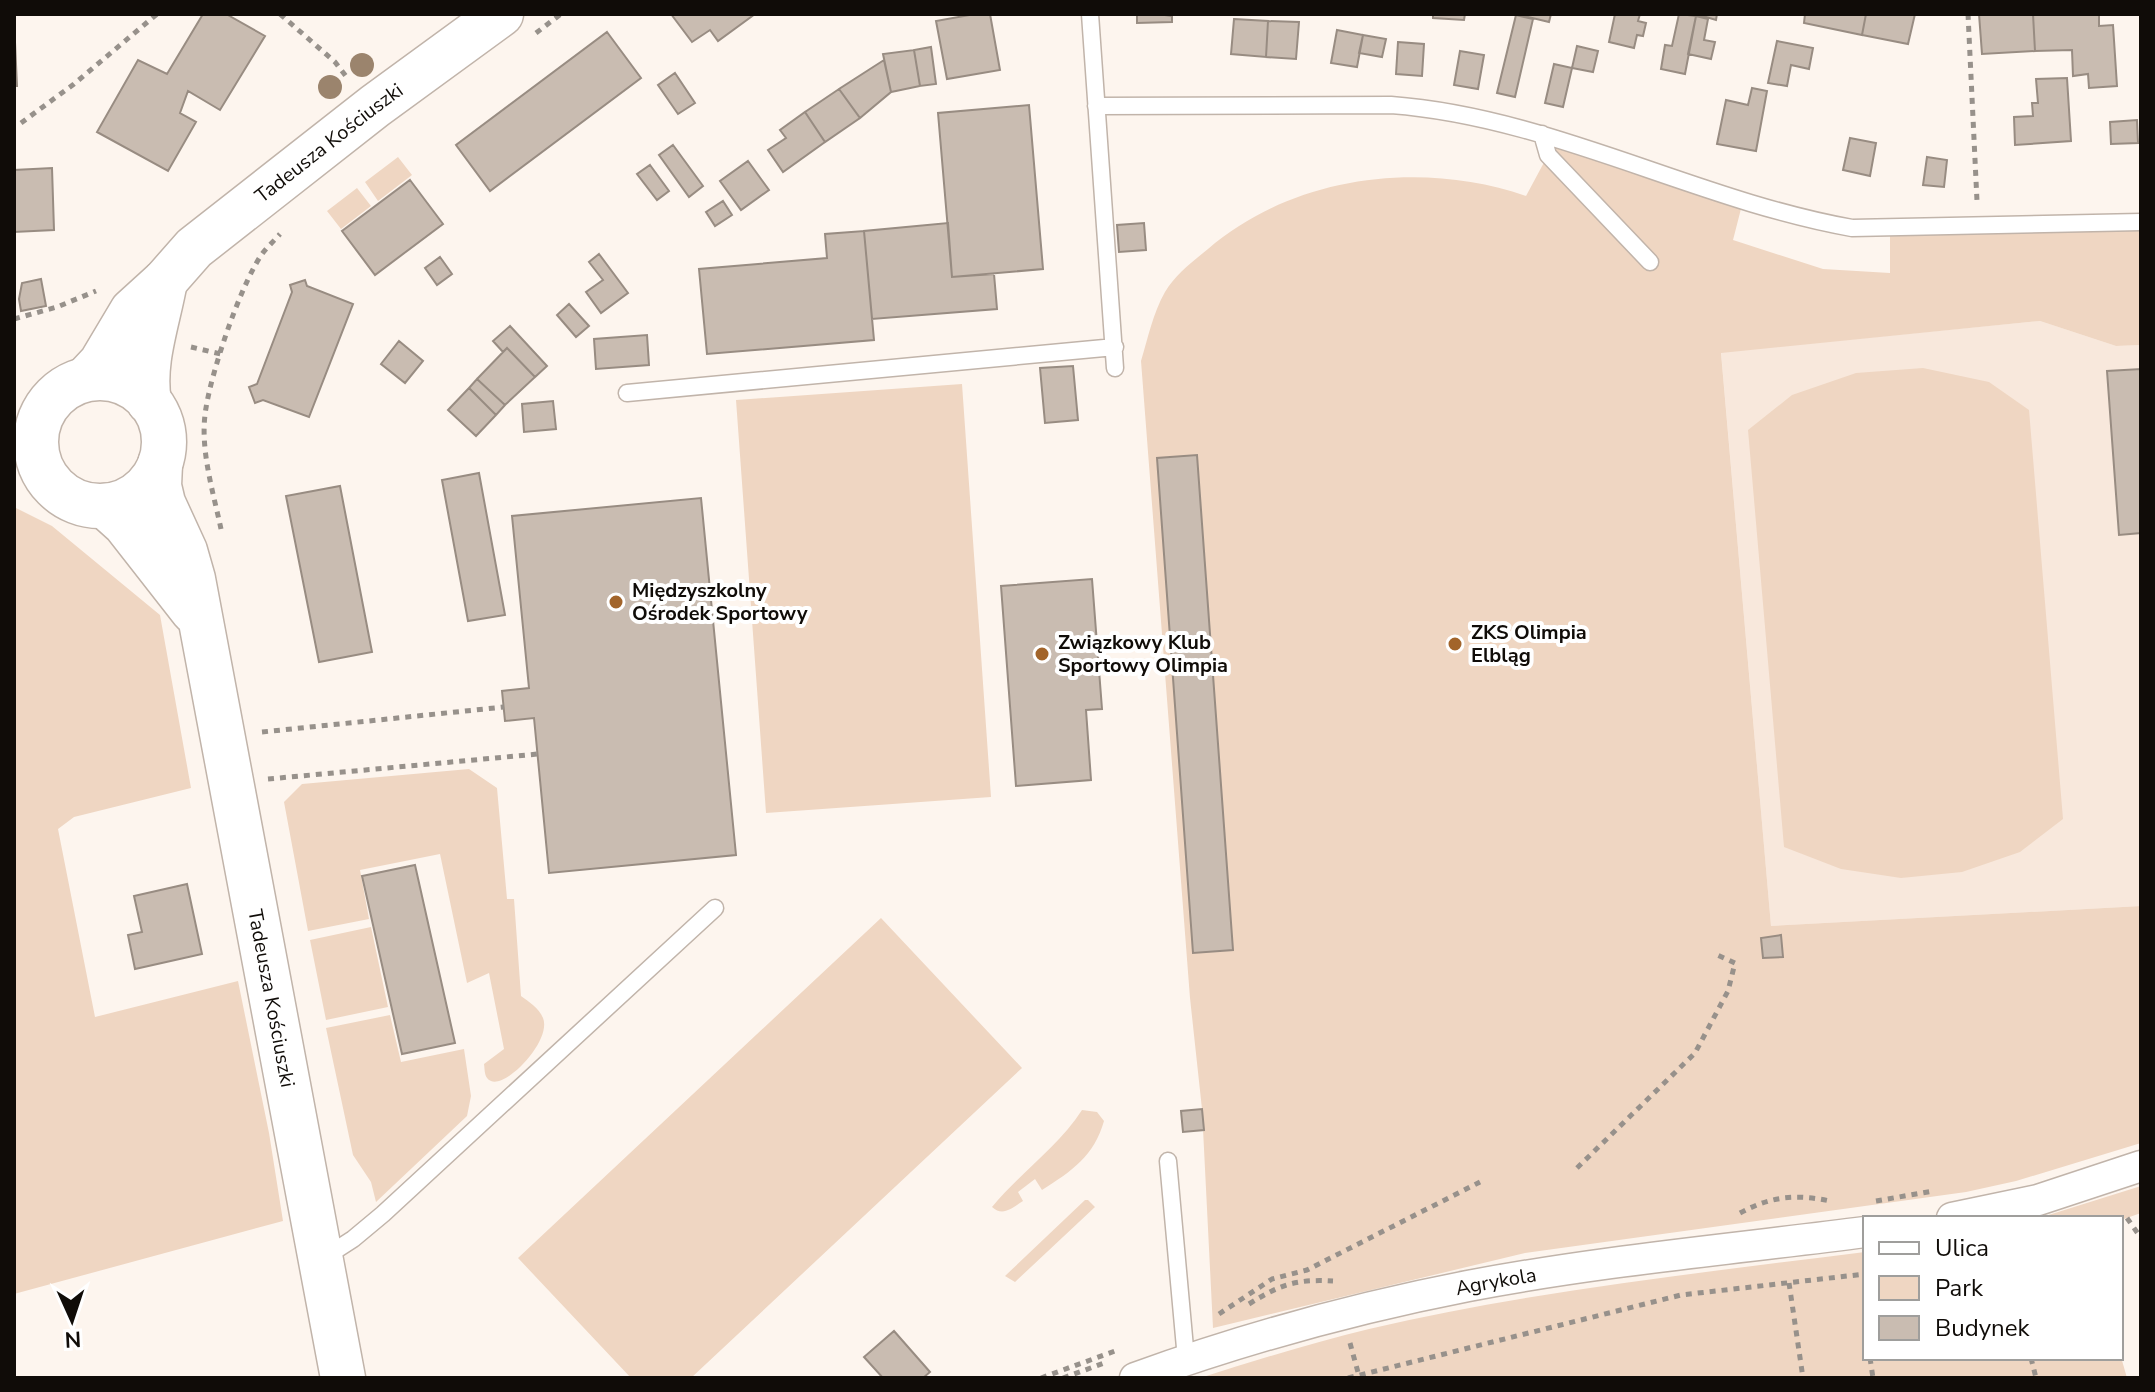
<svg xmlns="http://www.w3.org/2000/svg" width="2155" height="1392" font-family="'Nunito Sans',sans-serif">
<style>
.built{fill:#f8e8dc}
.green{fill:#efd6c2}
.building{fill:#c9bcb1;stroke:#988c82;stroke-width:2}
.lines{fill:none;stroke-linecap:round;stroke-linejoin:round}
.lane-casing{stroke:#c1b4aa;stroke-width:19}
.street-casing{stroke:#c1b4aa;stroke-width:33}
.secondary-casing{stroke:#c1b4aa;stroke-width:47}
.path{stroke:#97918b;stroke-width:5;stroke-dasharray:6 6;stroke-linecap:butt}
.lane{stroke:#fff;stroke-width:16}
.street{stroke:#fff;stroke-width:30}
.secondary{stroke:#fff;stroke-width:44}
.tree{fill:#9b846d}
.poi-dot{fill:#a2642a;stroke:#fff;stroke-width:3}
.labels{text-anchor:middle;stroke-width:8;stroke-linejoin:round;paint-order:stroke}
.street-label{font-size:20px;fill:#100c08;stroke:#fff}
.poi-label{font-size:20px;font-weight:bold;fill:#100c08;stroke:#fff;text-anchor:start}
</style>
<rect width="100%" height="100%" fill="#fdf5ee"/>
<path class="built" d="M2040,321L2116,346L2141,345V906L1771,926L1721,352Z"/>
<path class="green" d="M1542,134L1743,201L1733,240L1823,269L1890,273V229L2141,222V345L2116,346L2040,321L1721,353L1771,926L2141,906V1143L2016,1181L1966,1192L1525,1253L1213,1328L1202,1109L1190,998L1141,361C1148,338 1153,313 1165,292C1176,274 1192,262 1208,249C1294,175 1422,160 1526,196L1548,155Z
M398,157L412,175L378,201L365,182Z
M357,188L371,206L341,229L327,211Z
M1923,368L1989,382L2029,410L2063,819L2020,852L1962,872L1901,878L1841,869L1784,847L1748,430L1792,395L1856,373Z
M962,384L991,797L766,813L736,400Z
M14,507L52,526L160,615L191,788L74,817L58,829L95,1017L238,981L269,1133L283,1221L14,1294Z
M469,769L497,788L507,899H514L521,996C529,1002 539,1008 543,1018C552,1040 507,1088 491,1081C484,1078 485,1071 484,1064L504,1049L489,973L467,983L440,854L360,870L369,919L308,931L284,802L302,784Z
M881,918L1022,1068L691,1378H631L518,1258Z
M371,927L388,1007L326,1020L310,940Z
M390,1015L401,1062L464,1049L471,1096L467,1116L376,1202L371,1182L353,1155L326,1028Z
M1082,1110L1097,1112L1104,1121C1094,1156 1072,1171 1042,1190L1035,1179L1018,1192L1023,1201C1012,1208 1003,1217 992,1207C1020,1173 1058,1147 1082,1110Z
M2141,1186V1213L2121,1220L2039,1218Z
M1085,1200H1088L1095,1207L1015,1282L1005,1276Z
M1865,1252V1358L2121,1357L2127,1378H1200C1256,1360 1312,1343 1369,1329C1532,1291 1699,1273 1865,1252Z"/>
<path class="building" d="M203,14H226L265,36L220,110L188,91L180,113L196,122L168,171L97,132L138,60L167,74Z
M671,14H755L718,41L710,30L692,42Z
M975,14H990L1000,70L947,79L936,21Z
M1137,14H1166L1165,15L1172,16V22L1137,23Z
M1433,14H1465L1464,20L1433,18Z
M1516,14H1551L1549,22Z
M1615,14H1640L1638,21L1646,23L1643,36L1637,35L1634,48L1609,42Z
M1679,14L1696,16L1685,74L1661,69L1665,45L1672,46Z
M1696,14H1717L1716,20Z
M1805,14H1866L1862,35L1804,23Z
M1866,14H1915L1908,44L1862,35Z
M1979,14H2033L2035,51L1982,54Z
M2033,14H2099V26L2113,25L2117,86L2089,88L2088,74L2073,76L2072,50L2035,51Z
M1516,15L1533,19L1515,97L1497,93Z
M1696,16L1708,19L1704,40L1715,42L1711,59L1688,54Z
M1234,19L1268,21L1266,57L1231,54Z
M14,20L17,86H14Z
M1268,21L1299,22L1296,59L1266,57Z
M1337,30L1363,35L1357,67L1331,63Z
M607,32L641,78L490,191L456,145Z
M1363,35L1386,39L1382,57L1359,53Z
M1777,41L1813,48L1809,69L1791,65L1787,86L1768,83Z
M1398,42L1424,44L1422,76L1396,74Z
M1577,46L1598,51L1593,72L1572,68Z
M931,47L936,84L920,86L914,50Z
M914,50L920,86L891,92L883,54Z
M1460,51L1484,55L1478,89L1454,85Z
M884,60L891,92L860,118L839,89Z
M1554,64L1572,68L1563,107L1545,103Z
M675,73L695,103L678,114L658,85Z
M2067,78L2071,141L2015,145L2014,117L2033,116L2032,103H2038L2036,79Z
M1752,88L1767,91L1756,151L1717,144L1726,100L1748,105Z
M839,89L860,118L825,142L805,112Z
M1029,105L1043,269L952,277L938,113Z
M805,112L825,142L783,172L768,150L786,138L780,130Z
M2137,120L2138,143L2111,144L2110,122Z
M1850,138L1876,143L1870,176L1843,170Z
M673,145L703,186L689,197L659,155Z
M1927,157L1947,160L1944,187L1923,185Z
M748,161L769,190L741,210L720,181Z
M650,165L669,191L657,200L637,174Z
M52,168L54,230L14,232V170Z
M410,180L443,224L375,275L342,231Z
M723,201L732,215L715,226L706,212Z
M948,223L952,277L994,274L997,309L872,319L864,231Z
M1144,223L1146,250L1119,252L1117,225Z
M864,231L874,340L707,354L699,269L827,258L825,234Z
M599,254L628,293L601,313L586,292L603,280L589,262Z
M440,257L452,274L437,285L425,268Z
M41,279L46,306L21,311L19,299L22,283Z
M305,280L307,286L353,304L309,417L263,400L255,403L249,387L257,384L292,292L290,285Z
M569,304L589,326L576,337L557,315Z
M510,326L547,366L535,377L507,348L503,352L493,341Z
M647,335L649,365L596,369L594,339Z
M399,341L423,361L405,383L381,364Z
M507,348L535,377L505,405L477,379Z
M1073,366L1078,420L1045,423L1040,368Z
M2141,369V533L2119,535L2107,371Z
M477,379L505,405L496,415L469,388Z
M469,388L496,415L476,436L448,410Z
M553,401L556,429L524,432L522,404Z
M1197,455L1233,950L1193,953L1157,458Z
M479,473L505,615L468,621L442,480Z
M340,486L372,652L319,662L286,496Z
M701,498L736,855L549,873L534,718L505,721L502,691L529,688L512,516Z
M1092,579L1102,709L1086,710L1091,780L1016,786L1001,586Z
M415,865L455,1043L402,1054L362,876Z
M187,884L202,954L135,969L128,935L142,932L134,896Z
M1781,935L1783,957L1763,958L1761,938Z
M1202,1109L1204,1130L1183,1132L1181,1111Z
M894,1331L930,1372L923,1378H883L864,1357Z"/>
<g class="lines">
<g class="lane-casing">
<path id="lane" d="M1090,14L1115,368
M1096,106L1391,105C1551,117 1695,200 1852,228L2141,222
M1542,134L1548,155L1650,262
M627,393L1115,347
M1168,1161L1186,1359
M322,1259L353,1239L383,1214L715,908"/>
</g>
<g class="street-casing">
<g id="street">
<path d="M1952,1218L2038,1200L2141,1166"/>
<path id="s1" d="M1135,1378C1243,1339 1355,1308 1468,1286C1599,1261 1733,1249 1865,1232"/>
</g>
</g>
<g class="secondary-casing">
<g id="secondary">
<circle cx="100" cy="442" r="64"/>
<path id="s2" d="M86,379L101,363L132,311L165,281L194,248L375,106L501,14"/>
<path d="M149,402C142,362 158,321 165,281"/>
<path id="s3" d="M160,464L159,486L163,503L185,551L193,579L343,1378"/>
<path d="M105,506L125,524L193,611"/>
</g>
</g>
<path class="path" d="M280,14L335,62L349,80
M1968,14L1977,201
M536,33L561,14
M21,123L74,84L157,14
M14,319L57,307L96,291
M191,347L221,354
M221,529C213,491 199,447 206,408C212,370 239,290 260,257C265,249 273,242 280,234
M262,732L504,707
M268,779L538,754
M1577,1168L1695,1053L1728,991L1735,963L1715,954
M1876,1201L1933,1191
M1740,1213C1771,1196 1796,1194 1830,1201
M2127,1218L2141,1238
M1789,1283L1803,1378
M1249,1304C1281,1284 1296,1279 1333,1281
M1219,1314L1272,1279L1307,1270L1480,1182
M1350,1343L1359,1376
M1870,1358L1873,1378
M2031,1358L2036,1378
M1041,1378L1115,1351
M1063,1378L1107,1362
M1348,1378L1681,1295L1865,1274"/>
<use href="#lane" class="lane"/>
<use href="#street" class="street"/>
<use href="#secondary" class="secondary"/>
</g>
<g class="tree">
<circle cx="362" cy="65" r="12"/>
<circle cx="330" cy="87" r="12"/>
</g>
<g class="poi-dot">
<circle cx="616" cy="602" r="8"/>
<circle cx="1455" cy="644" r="8"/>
<circle cx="1042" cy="654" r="8"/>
</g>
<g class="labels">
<g class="street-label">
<text dy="7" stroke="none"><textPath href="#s2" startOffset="342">Tadeusza Kościuszki</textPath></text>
<text dy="7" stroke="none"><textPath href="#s3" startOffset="548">Tadeusza Kościuszki</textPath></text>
<text dy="7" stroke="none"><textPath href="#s1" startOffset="374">Agrykola</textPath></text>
</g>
<g class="poi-label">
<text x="632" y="597">Międzyszkolny<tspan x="632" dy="23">Ośrodek Sportowy</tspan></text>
<text x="1471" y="639">ZKS Olimpia<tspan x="1471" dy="23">Elbląg</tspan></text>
<text x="1058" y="649">Związkowy Klub<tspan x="1058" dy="23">Sportowy Olimpia</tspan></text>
</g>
</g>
<rect width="2155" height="1392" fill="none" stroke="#100c08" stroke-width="32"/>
<rect x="1863" y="1216" width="260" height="144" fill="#ffffff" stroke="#9f9e9c" stroke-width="2"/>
<rect x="1879" y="1242" width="40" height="12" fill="#ffffff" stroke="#9f9e9c" stroke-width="2"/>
<text x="1935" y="1256" font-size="24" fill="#100c08">Ulica</text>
<rect x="1879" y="1276" width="40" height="24" fill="#efd6c2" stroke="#9f9e9c" stroke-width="2"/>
<text x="1935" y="1296" font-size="24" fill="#100c08">Park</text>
<rect x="1879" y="1316" width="40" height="24" fill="#c9bcb1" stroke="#9f9e9c" stroke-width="2"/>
<text x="1935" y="1336" font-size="24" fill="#100c08">Budynek</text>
<g transform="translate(72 1320) rotate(177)" stroke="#ffffff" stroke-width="6" paint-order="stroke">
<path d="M0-6L14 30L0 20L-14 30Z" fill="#100c08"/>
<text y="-12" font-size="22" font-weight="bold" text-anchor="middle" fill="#100c08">N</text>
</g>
</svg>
